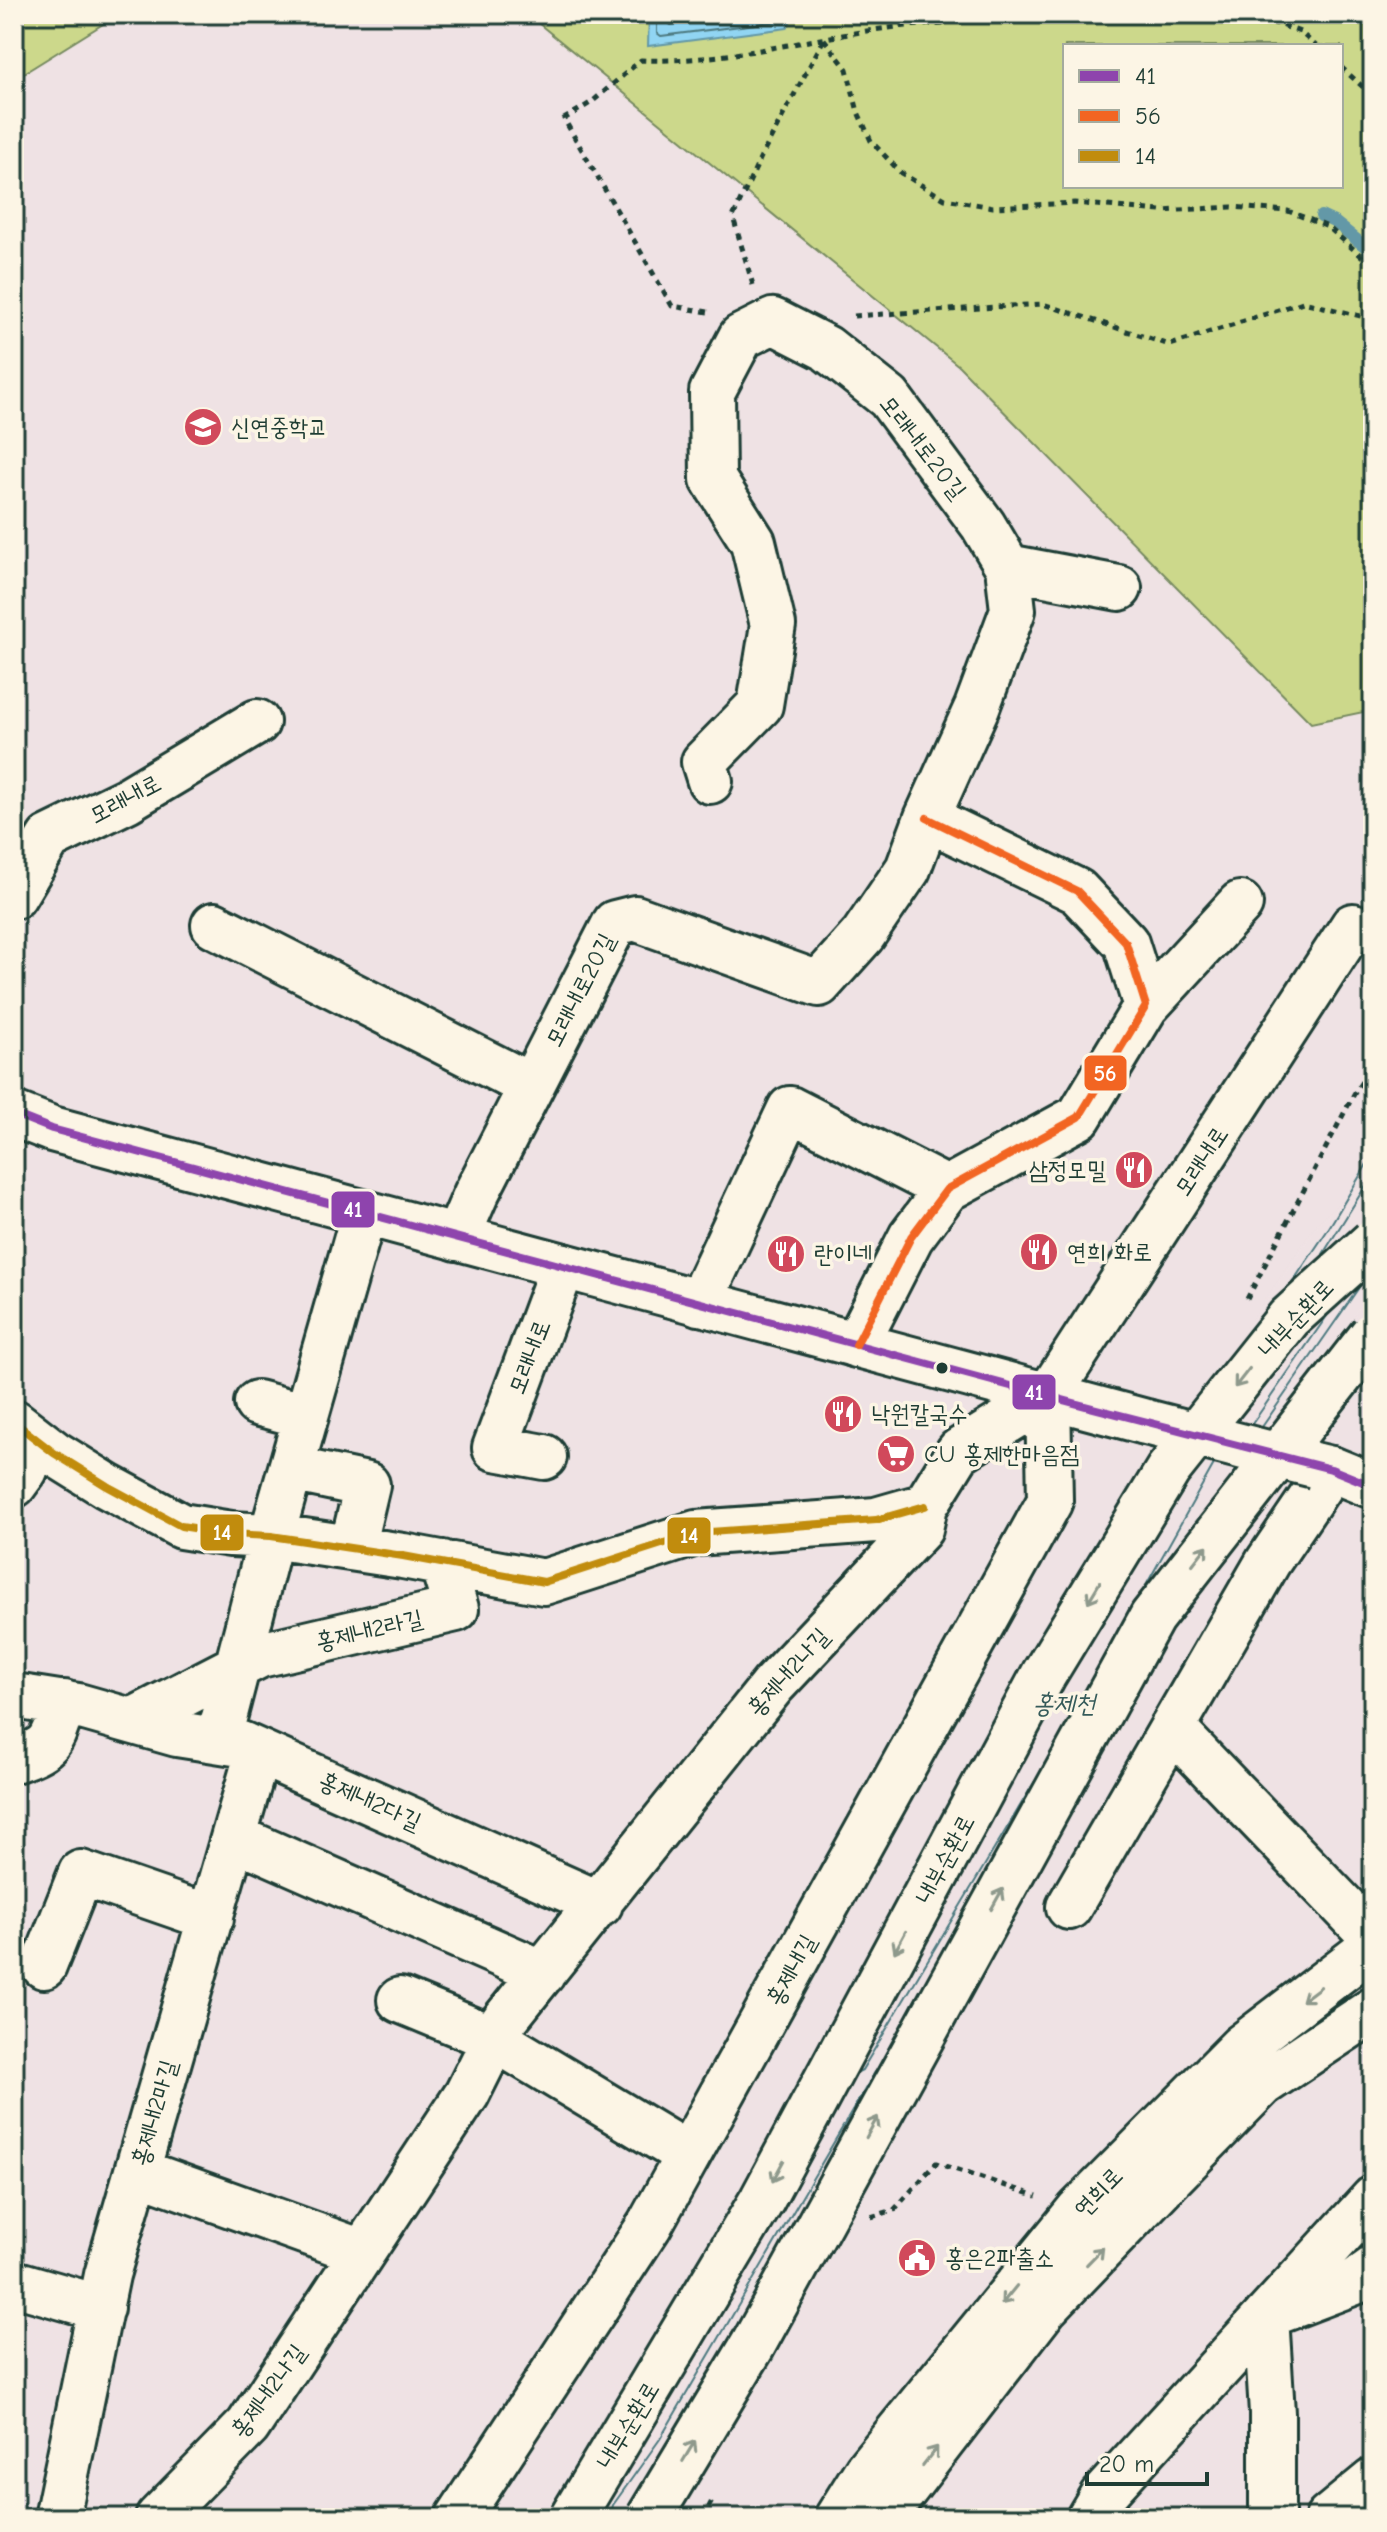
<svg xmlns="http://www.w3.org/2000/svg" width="1387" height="2532" font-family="'Comic Neue','Poor Story',sans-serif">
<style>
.green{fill:#ccd88b;stroke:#768a60;stroke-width:2;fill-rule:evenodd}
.water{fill:#91d5f3;stroke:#6398a7;stroke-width:2}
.pier{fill:#efe2e4}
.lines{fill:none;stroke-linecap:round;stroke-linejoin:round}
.shore{stroke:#4d7a80;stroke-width:2}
.stream{stroke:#6398a7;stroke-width:12}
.minor-casing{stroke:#1f3d34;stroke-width:50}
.major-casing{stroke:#1f3d34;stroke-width:50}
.path{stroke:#1f3d34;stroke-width:5;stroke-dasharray:6 6;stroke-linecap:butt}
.minor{stroke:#fcf5e5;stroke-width:44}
.major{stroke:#fcf5e5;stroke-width:44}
.major-bridge-casing{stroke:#1f3d34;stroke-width:50;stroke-linecap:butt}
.highway-bridge-casing{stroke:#1f3d34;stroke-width:50;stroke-linecap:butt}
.major-bridge{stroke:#fcf5e5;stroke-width:44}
.highway-bridge{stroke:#fcf5e5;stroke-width:44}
.bus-1-casing{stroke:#fcf5e5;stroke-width:14}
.bus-2-casing{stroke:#fcf5e5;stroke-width:14}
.bus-3-casing{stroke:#fcf5e5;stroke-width:14}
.bus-1{stroke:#8e44ad;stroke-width:8}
.bus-2{stroke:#f26522;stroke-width:8}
.bus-3{stroke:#c18c0d;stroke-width:8}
.oneway{stroke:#8e998c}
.bus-dot{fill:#1f3d34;stroke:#fcf5e5;stroke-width:3}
.labels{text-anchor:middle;stroke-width:7;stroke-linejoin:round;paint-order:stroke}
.poi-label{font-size:24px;fill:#1f3d34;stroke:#fcf5e5;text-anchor:start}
.street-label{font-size:24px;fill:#1f3d34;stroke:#fcf5e5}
.water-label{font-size:26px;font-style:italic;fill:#365b5a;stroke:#fcf5e5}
.line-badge{stroke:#fcf5e5;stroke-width:3}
.badge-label{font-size:22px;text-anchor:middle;font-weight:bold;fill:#fff}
</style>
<rect width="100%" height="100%" fill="#efe2e4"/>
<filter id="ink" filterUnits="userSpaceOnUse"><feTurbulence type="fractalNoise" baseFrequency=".0125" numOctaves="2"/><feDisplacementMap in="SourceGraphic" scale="16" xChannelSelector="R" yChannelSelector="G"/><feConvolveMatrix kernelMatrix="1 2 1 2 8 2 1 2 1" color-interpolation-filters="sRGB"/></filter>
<g filter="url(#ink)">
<path class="green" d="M14,14H119L21,75L14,66Z
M527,14H1373V710L1311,723L959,366ZM1065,46H1341V186H1065Z"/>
<path class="water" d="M649,14H794L787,28L648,46Z"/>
<path class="pier" d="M1373,1174V1289L1263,1446L631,2518H554L622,2408L1185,1419L1318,1223Z"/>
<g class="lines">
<path class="shore" d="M657,14V33L661,36L780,21L785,14
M667,14V22L671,25L754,14
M1323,1254L1373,1174
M1292,1283L1327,1231L1373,1154
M1252,1424L1327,1316
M1262,1427L1360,1286
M1144,1589L1214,1464
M858,2072L862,2070L1035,1781
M610,2518L613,2505L660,2439L875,2072"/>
<path class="stream" d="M1321,216L1336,223L1373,253"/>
<g class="minor-casing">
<path id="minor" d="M710,781L704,762L760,705L773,625L753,542L713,479L712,392L741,337L773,321L826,348L889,398L983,525L1008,567L1119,588
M14,896L49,838L127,800L257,722
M214,925L531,1086
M1146,1006L1240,904
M457,1238L476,1194L615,923L635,918L819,984L863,935L908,869L927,818L977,707L1013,610L1008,567
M699,1303L790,1109L947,1189
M856,1345L911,1237L947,1189L1079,1117L1146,1006L1126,943L1077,891L927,818
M257,1403L306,1416
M14,1422L54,1453L107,1486L181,1526L231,1534L271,1536L403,1556L544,1582L696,1533L876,1520L925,1506
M544,1457L495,1448L563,1266
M291,1469L367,1485L352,1548
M14,1485L25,1470L35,1439
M14,1696L78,1706L177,1734L241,1744L600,1904
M132,1721L260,1655L456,1609L442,1563
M1172,1728L1373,1937
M216,1740L224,1718L267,1552L364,1213
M14,1760C55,1746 50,1742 64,1703
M234,1837L543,1973
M1069,1907L1268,1562L1331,1469
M44,1966L81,1873L211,1918
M400,2000L495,2039L688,2155
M137,2171L362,2252
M14,2283L101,2308
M57,2518L107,2275L258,1752
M158,2518L248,2426L467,2094L503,2022L773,1685L920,1529L925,1506L959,1451L1048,1396L1353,926
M458,2518L649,2226L1050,1501L1048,1396
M1089,2518L1102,2496L1373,2199
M1272,2518V2413L1266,2316L1355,2282L1373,2269
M1328,2518L1373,2481"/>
</g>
<g class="major-casing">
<path id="major" d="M14,1114L52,1129L1146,1422
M1314,1465L1331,1469L1373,1486
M837,2518L867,2470L1079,2210L1241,2047L1373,1946
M883,2518L1045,2308L1167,2181L1262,2084L1373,2010"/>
</g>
<path class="path" d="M1249,14L1300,32L1316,46
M824,39L847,69L858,112L871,141L901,173L945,199L993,207L1074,203L1161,211L1232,207L1288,211L1328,227L1373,266
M1341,67L1373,96
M753,285L733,217L761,157L824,39
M708,312L672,306L564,119L592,102L641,60C743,64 841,26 942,24L951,14
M854,316L1043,304L1170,345L1303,302L1373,319
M1247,1299L1354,1094L1373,1064
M871,2217L894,2210L936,2163L1037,2196
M703,2518L713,2499"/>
<use href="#minor" class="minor"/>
<use href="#major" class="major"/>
<g class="major-bridge-casing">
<path id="major-bridge" d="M1146,1422L1314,1465"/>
</g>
<g class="highway-bridge-casing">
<path id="highway-bridge" d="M572,2518L762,2200L1044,1674L1168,1470L1289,1318L1373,1242
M649,2518L753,2345L1152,1617L1373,1334"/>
</g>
<use href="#major-bridge" class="major-bridge"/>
<use href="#highway-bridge" class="highway-bridge"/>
<g class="bus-1-casing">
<path id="bus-1" d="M14,1114L52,1129L1089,1407L1331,1469L1373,1486"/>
</g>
<g class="bus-2-casing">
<path id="bus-2" d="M856,1345L911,1237L947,1189L1079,1117L1146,1006L1126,943L1077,891L927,818"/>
</g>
<g class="bus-3-casing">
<path id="bus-3" d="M14,1422L54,1453L107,1486L181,1526L231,1534L271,1536L403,1556L544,1582L696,1533L876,1520L925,1506"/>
</g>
<use href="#bus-1" class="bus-1"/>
<use href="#bus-2" class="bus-2"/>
<use href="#bus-3" class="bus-3"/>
</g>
<defs><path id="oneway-shaft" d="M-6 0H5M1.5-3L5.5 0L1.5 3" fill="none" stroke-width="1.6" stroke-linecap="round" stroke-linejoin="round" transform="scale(2)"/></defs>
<g class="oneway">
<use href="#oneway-shaft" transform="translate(1242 1378) rotate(128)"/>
<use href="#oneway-shaft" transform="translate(1200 1555) rotate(-52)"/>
<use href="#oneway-shaft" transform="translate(1094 1592) rotate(121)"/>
<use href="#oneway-shaft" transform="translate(997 1899) rotate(-61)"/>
<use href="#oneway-shaft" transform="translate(900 1942) rotate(118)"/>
<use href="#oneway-shaft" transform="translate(1311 1994) rotate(143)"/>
<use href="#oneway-shaft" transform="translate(872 2127) rotate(-61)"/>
<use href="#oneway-shaft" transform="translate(778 2171) rotate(118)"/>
<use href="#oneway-shaft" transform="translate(1095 2256) rotate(-46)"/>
<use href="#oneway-shaft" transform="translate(1009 2295) rotate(129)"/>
<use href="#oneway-shaft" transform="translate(689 2451) rotate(-59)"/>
<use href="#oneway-shaft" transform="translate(930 2456) rotate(-52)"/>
</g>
</g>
<defs>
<g id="school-disc" transform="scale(2)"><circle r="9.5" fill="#d1495b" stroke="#fcf5e5"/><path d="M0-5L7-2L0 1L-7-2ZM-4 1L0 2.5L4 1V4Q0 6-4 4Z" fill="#fff"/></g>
<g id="restaurant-disc" transform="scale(2)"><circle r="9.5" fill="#d1495b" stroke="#fcf5e5"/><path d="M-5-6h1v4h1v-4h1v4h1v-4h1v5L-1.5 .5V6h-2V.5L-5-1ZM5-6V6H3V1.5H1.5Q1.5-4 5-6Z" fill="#fff"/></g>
<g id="supermarket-disc" transform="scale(2)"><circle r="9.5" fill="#d1495b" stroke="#fcf5e5"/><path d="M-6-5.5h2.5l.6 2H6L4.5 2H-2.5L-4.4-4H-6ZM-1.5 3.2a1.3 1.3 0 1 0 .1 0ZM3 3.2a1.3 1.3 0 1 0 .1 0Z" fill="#fff"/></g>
<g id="civic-disc" transform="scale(2)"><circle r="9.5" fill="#d1495b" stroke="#fcf5e5"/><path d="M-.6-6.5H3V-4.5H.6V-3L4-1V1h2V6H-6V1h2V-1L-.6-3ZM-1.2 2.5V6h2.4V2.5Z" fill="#fff"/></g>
</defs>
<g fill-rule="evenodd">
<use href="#school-disc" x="203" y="427"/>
<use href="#restaurant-disc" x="1134" y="1170"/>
<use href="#restaurant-disc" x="1039" y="1252"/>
<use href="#restaurant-disc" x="786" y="1254"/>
<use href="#restaurant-disc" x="843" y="1414"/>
<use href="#supermarket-disc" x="896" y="1454"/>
<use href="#civic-disc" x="917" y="2258"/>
</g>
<circle class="bus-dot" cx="942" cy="1368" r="7"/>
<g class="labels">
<g class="poi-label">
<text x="231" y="435">신연중학교</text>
<text x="1106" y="1178" text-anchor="end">삼정모밀</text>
<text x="1067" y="1260">연희 화로</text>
<text x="814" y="1262">란이네</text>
<text x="871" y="1422">낙원칼국수</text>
<text x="924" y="1462">CU 홍제한마음점</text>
<text x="945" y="2266">홍은2파출소</text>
</g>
<g class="street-label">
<text transform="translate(923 447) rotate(52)" y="8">모래내로20길</text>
<text transform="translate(125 799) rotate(-28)" y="8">모래내로</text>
<text transform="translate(580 990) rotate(-63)" y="8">모래내로20길</text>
<text transform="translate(1201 1161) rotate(-57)" y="8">모래내로</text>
<text transform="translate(1296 1318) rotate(-47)" y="8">내부순환로</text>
<text transform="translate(529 1357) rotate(-69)" y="8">모래내로</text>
<text transform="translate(369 1630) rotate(-13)" y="8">홍제내2라길</text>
<text transform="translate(788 1672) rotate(-48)" y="8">홍제내2나길</text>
<text transform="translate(370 1801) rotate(24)" y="8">홍제내2다길</text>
<text transform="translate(945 1859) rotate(-62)" y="8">내부순환로</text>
<text transform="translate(791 1970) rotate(-61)" y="8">홍제내길</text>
<text transform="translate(154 2113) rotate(-74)" y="8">홍제내2마길</text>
<text transform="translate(1098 2192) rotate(-46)" y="8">연희로</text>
<text transform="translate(268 2391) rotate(-54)" y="8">홍제내2나길</text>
<text transform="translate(628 2425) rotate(-59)" y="8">내부순환로</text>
</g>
<g class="water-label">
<text x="1064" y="1712">홍제천</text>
</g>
</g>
<g class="line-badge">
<rect x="1083" y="1054" width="45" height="38" rx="8" fill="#f26522"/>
<rect x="330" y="1190" width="46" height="39" rx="8" fill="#8e44ad"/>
<rect x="1011" y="1373" width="46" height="38" rx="8" fill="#8e44ad"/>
<rect x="199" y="1513" width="46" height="39" rx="8" fill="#c18c0d"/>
<rect x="666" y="1516" width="46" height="39" rx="8" fill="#c18c0d"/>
</g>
<g class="badge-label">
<text x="1105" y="1081">56</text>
<text x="353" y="1217">41</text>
<text x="1034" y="1400">41</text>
<text x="222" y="1540">14</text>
<text x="689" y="1543">14</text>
</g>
<rect width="1387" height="2532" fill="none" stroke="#fcf5e5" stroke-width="48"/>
<rect x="24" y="24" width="1339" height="2484" fill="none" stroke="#1f3d34" stroke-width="3" filter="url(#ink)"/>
<rect x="1063" y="44" width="280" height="144" fill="#fcf5e5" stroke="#a4ab9e" stroke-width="2"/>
<rect x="1079" y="70" width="40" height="12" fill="#8e44ad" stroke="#a4ab9e" stroke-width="2"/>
<text x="1135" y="84" font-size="24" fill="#1f3d34">41</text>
<rect x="1079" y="110" width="40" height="12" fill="#f26522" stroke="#a4ab9e" stroke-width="2"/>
<text x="1135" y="124" font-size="24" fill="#1f3d34">56</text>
<rect x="1079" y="150" width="40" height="12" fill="#c18c0d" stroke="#a4ab9e" stroke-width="2"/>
<text x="1135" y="164" font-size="24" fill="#1f3d34">14</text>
<path d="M1087 2472v12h120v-12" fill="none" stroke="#1f3d34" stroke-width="4"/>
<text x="1099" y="2472" font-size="24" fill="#1f3d34" stroke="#fcf5e5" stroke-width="6" paint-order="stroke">20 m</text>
</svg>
